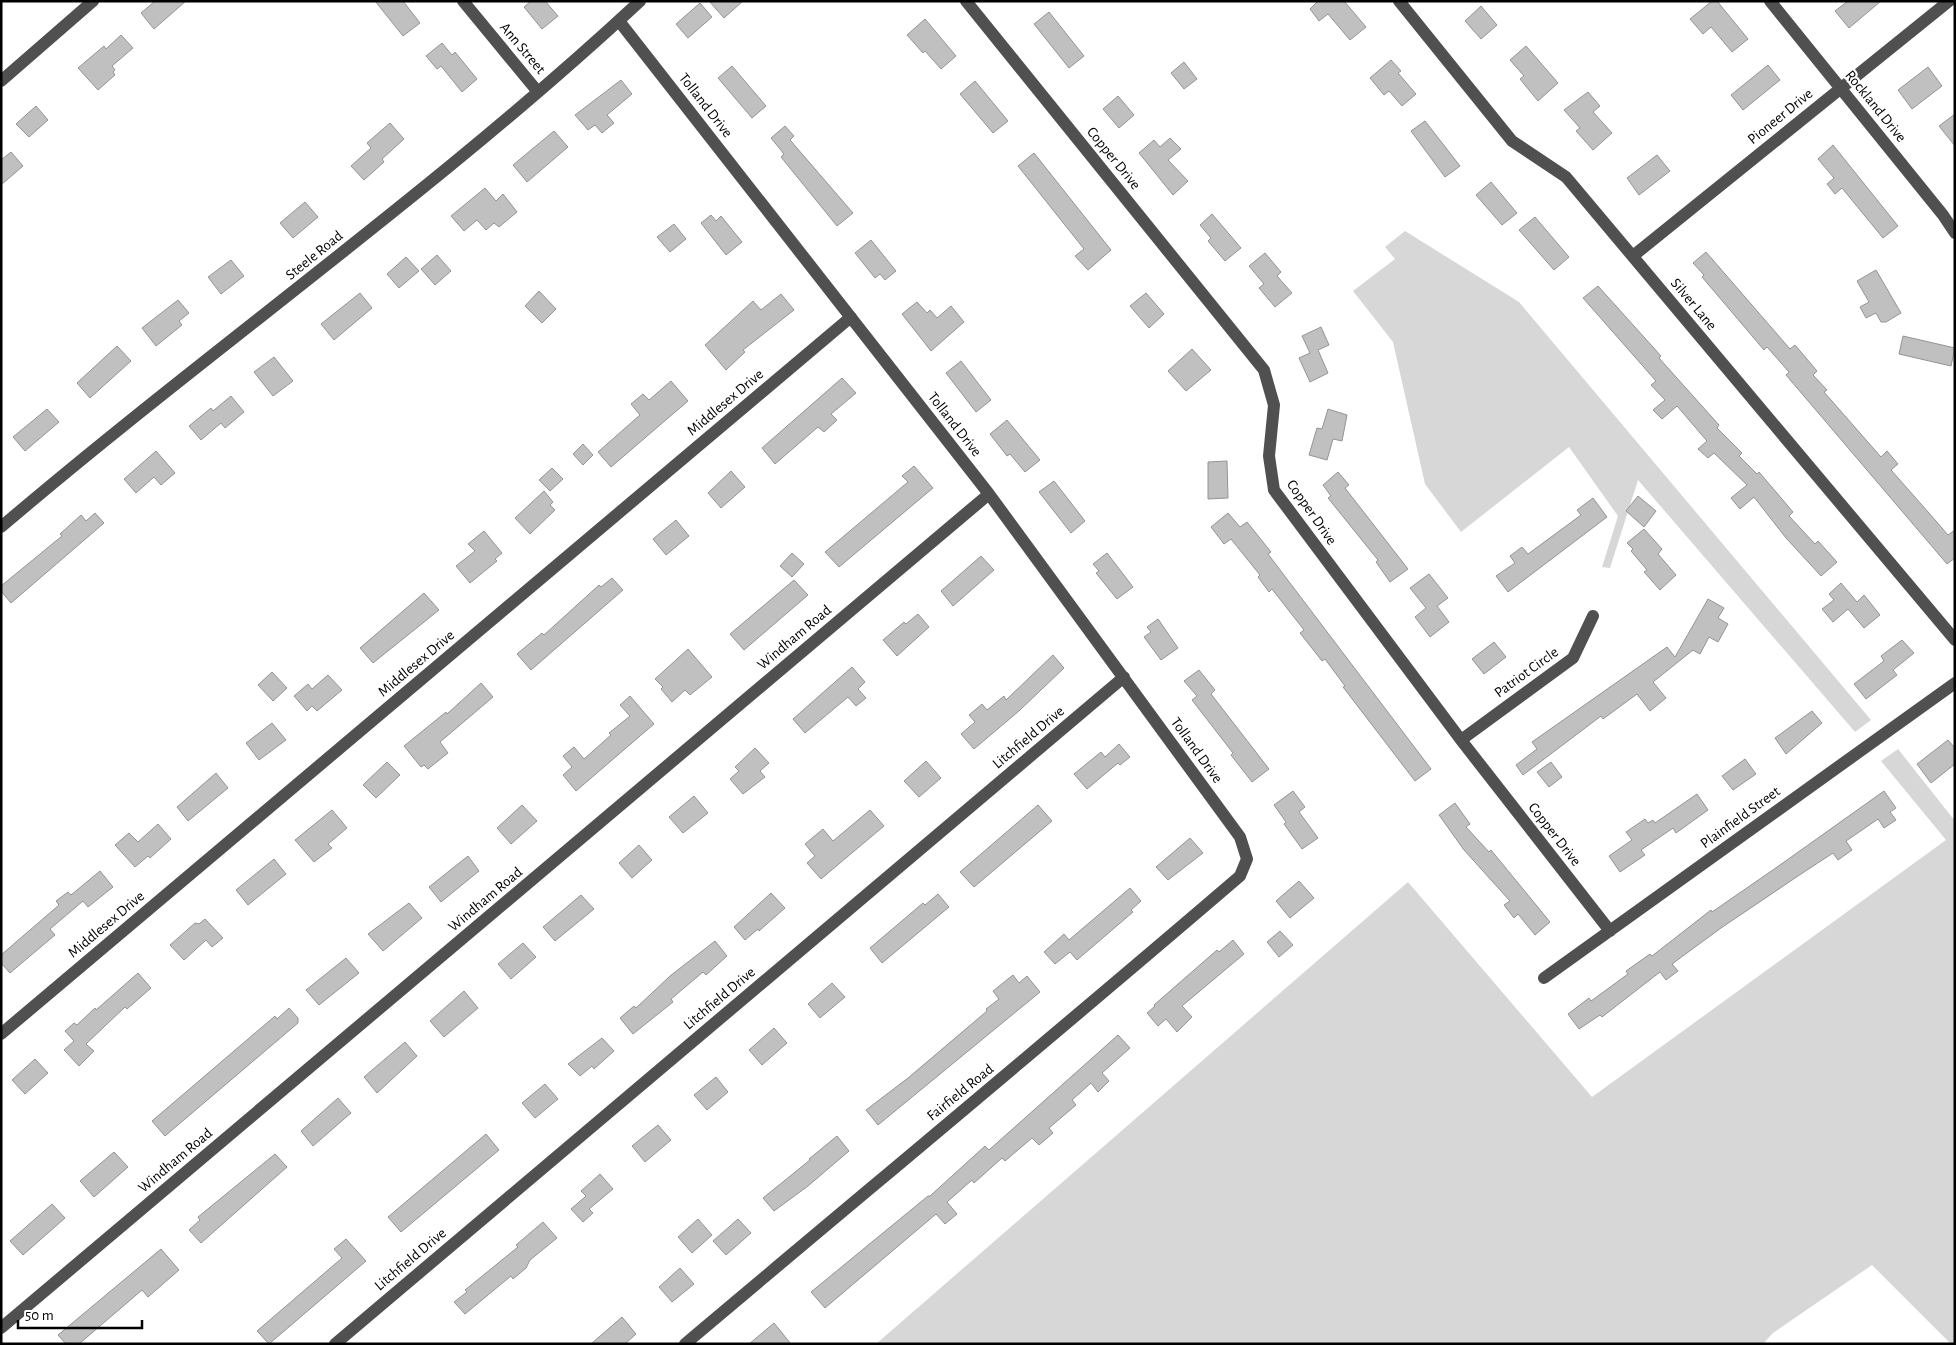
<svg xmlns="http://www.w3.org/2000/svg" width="1956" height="1345" font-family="'Alegreya Sans',sans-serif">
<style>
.green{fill:#d7d7d7}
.building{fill:#c0c0c0;stroke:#949494}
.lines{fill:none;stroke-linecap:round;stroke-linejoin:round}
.minor{stroke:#505050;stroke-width:12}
.labels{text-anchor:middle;stroke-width:4.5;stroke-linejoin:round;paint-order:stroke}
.street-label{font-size:15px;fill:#000;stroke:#fff}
</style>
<rect width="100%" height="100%" fill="#fff"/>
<path class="green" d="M1405,231L1519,302L1871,720L1855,732L1638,480L1610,568L1602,567L1618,516L1569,447L1461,532L1425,484L1393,342L1353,291L1395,259L1385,247Z
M1898,749L1955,821V1344H1951L1872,1265L1773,1333L1763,1344H876L1408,882L1592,1097L1946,840L1881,761Z"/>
<path class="building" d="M155,1H186L154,29L141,13Z
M375,1H403L420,23L403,36Z
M531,1H545L558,16L542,29L524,7Z
M709,1H743L724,18Z
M1318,1H1344L1366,27L1350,40L1328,14L1319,21L1310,9Z
M1712,1H1717L1748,39L1732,52L1711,27L1703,34L1690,19Z
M1848,1H1881L1849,28L1835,11Z
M700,3L712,17L688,38L676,24Z
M1481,6L1497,25L1481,39L1465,21Z
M1049,12L1084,56L1069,68L1034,24Z
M925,19L956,56L941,69L925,51L923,53L907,35Z
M121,35L133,48L112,66L115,70L113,72L115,75L98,90L78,68L104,46L106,49Z
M442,43L452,55L455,52L477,79L462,92L441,66L437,69L426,56Z
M1526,46L1558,83L1538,101L1520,79L1524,76L1510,60Z
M1391,60L1401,71L1398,73L1416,94L1402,106L1389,91L1384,95L1370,78Z
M1184,62L1197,79L1184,89L1171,73Z
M1768,65L1780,80L1743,110L1731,95Z
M732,66L766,106L752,118L718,78Z
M1928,67L1942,86L1912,109L1898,90Z
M621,80L632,94L607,115L614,123L602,133L595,125L588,130L575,115Z
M975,81L1008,121L993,133L960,94Z
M1588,92L1600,106L1593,112L1612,133L1593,150L1576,131L1580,128L1564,110Z
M1118,96L1134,115L1119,128L1103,109Z
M36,106L48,120L29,137L16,124Z
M1955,114V146L1939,126Z
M1425,121L1460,166L1445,177L1411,131Z
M390,123L404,139L382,159L384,162L364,180L351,166L371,148L367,143Z
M785,126L794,136L790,140L853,213L837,226L781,157L784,154L771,138Z
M554,131L568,147L527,182L513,165Z
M1170,138L1181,149L1168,160L1188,181L1173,195L1139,153L1154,140L1160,147Z
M1833,145L1898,226L1883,238L1842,188L1835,194L1827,184L1834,178L1818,159Z
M11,152L23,166L1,185V160Z
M1034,153L1111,250L1088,270L1075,256L1084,249L1018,166Z
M1657,155L1670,171L1639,195L1627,178Z
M1491,182L1517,213L1502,225L1476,195Z
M485,188L496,201L503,194L517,212L499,227L494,223L486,230L477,220L464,231L451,216Z
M305,202L318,217L293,238L280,223Z
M1212,214L1241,248L1225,261L1208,241L1211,238L1200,225Z
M711,215L716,221L721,216L742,242L726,255L701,223Z
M1535,217L1569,257L1554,270L1519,230Z
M674,224L686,239L670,252L657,237Z
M871,240L896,271L885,280L880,274L875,278L855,253Z
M1706,252L1790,349L1795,345L1817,371L1813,375L1827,390L1824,392L1881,457L1887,451L1898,464L1891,470L1929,513L1948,535L1955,530V558L1947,564L1786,375L1789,372L1767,347L1764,350L1702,277L1704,275L1693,263Z
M1265,253L1281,272L1277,276L1292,293L1275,307L1259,288L1264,284L1249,266Z
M437,255L451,271L435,285L421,269Z
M406,257L419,271L399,288L387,274Z
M231,260L244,276L221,294L208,277Z
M1876,270L1901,313L1886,322H1881L1876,313L1866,318L1860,307L1869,302L1857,281Z
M1598,286L1661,356L1659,358L1719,425L1717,428L1742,453L1739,456L1757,474L1759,472L1793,512L1789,516L1815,544L1818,541L1837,562L1821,576L1786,538L1754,497L1740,509L1731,498L1747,485L1714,453L1708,458L1698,449L1707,441L1677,406L1662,419L1653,410L1665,400L1651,385L1656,381L1583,298Z
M539,291L556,309L542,323L525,306Z
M360,293L372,308L334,340L321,324Z
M1146,293L1164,314L1149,328L1130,306Z
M781,294L794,310L743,350L745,352L726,370L705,345L753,301L761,310Z
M178,300L189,313L179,321L182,325L156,346L142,328Z
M917,302L927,313L930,310L937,318L951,306L964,322L931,351L902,314Z
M1321,327L1329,345L1318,350L1328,373L1310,382L1299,358L1310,353L1302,336Z
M1903,336L1955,348L1951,366L1899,354Z
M117,346L131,361L90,398L77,383Z
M1192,349L1211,370L1186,391L1168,371Z
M274,357L293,381L273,396L254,372Z
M961,361L991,400L976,412L946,373Z
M842,378L856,393L831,414L837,420L824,432L818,427L775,464L762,448Z
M671,381L688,401L611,467L598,452L640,415L631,404L643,394L649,400Z
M231,396L244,412L225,428L221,423L201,440L189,426L211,408L213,411Z
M47,409L59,422L25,451L13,437Z
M1328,409L1347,415L1342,441L1333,439L1327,460L1309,455L1317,428L1322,429Z
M1007,420L1040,460L1025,472L1010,454L1007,456L990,434Z
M583,444L593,455L583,465L573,454Z
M156,451L175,473L161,485L154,477L136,493L124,479Z
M1227,461L1228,498L1208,499V462Z
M914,466L933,488L839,567L825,552L908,482L902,476Z
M552,468L563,479L550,491L539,480Z
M731,471L745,487L721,508L708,493Z
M1338,472L1349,485L1345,488L1408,569L1390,582L1376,562L1378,560L1328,498L1331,496L1323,485Z
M1054,481L1085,521L1071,533L1039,492Z
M544,491L553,502L550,505L555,510L530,534L515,518Z
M1638,496L1656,511L1644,527L1626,511Z
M1593,498L1607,517L1508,592L1496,576L1515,563L1510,556L1522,547L1528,554L1581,515L1577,510Z
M95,513L104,523L11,603L1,591V586L62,536L60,534L81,515L86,521Z
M1228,513L1240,527L1247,522L1271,552L1268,554L1431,769L1415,781L1343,687L1345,686L1325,659L1322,661L1300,633L1304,630L1272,589L1269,592L1258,577L1260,575L1231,539L1224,544L1211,527Z
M676,520L689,536L666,555L653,539Z
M1644,529L1662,549L1658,554L1676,575L1660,590L1644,572L1647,570L1631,551L1633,549L1627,543Z
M484,531L502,553L495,559L497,561L470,583L456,566L475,551L468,544Z
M792,553L804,564L792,577L780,566Z
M1107,553L1133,587L1117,599L1096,573L1099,571L1093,564Z
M981,556L994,570L953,606L941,591Z
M1429,574L1448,598L1437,606L1449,622L1430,637L1415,617L1426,608L1410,588Z
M612,578L623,590L531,670L517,654L542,633L544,635L599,585L601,587Z
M794,580L808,595L744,650L730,634Z
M1841,583L1857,602L1864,595L1880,615L1864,628L1848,609L1833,622L1822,609L1834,600L1829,594Z
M424,593L439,610L373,663L360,648Z
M1708,599L1724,608L1718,618L1728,624L1718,642L1709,637L1700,654L1693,650L1653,682L1666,698L1650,711L1637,694L1603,719L1601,716L1523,775L1516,765L1537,749L1532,742L1667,647L1675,657Z
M918,614L929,627L897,656L883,640L904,622L906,624Z
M1158,619L1178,648L1161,660L1144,637L1151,632L1147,627Z
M1902,640L1914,653L1893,670L1897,675L1866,699L1854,684L1884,661L1881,656Z
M1494,642L1506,657L1484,674L1472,659Z
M688,649L712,677L690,695L685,690L672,702L661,689L663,687L655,679Z
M1053,655L1064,668L1019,711L974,749L961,734L975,722L969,715L982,704L987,710L1004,696L1006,700Z
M852,667L865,682L858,689L866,698L856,706L848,697L805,733L793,719Z
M1199,670L1215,690L1211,694L1269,769L1252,782L1231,755L1233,753L1192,700L1197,696L1184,681Z
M272,672L287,688L273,701L258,685Z
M328,675L342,690L317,711L312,706L307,711L294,696L308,684L312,689Z
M481,683L493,697L440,742L448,753L428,769L424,765L421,767L404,746L446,712L447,714Z
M630,696L654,724L576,791L563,775L572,767L563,756L574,747L584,759L611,735L609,733L630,716L620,705Z
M1812,711L1822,723L1786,754L1775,738Z
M272,723L286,740L259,760L246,743Z
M1948,740L1955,748V764L1931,783L1917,764Z
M1119,744L1130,757L1120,765L1118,763L1087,789L1074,774L1101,752L1105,757Z
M755,748L769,763L760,771L765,777L743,794L730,779L739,771L735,767Z
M1745,759L1756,774L1733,790L1722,776Z
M926,761L941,778L919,797L904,781Z
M387,762L400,775L376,798L363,785Z
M1551,762L1562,777L1549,787L1537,772Z
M216,773L228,788L188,821L177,807Z
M1293,791L1305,807L1299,812L1318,838L1302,849L1284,824L1286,822L1274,805Z
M1884,791L1896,808L1890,812L1896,820L1884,828L1878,819L1846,841L1852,850L1838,860L1833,853L1801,874L1721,928L1672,964L1678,971L1666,980L1660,972L1602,1017L1600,1015L1579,1029L1568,1014L1589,998L1591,1001L1628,974L1626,971L1650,954L1652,956L1711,910L1712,912L1780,865Z
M1697,794L1708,810L1676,833L1673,828L1641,850L1645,855L1620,872L1609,856L1632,840L1626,832L1645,819L1648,823L1653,820L1655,823Z
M694,796L708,813L683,833L669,817Z
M1455,803L1470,824L1466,827L1489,852L1491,850L1550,922L1535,935L1518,914L1514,918L1504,905L1510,901L1464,850L1439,815Z
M522,805L537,821L511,844L497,828Z
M1038,805L1052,821L974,887L960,872Z
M332,810L347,828L328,844L332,848L314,862L295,840Z
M870,810L884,826L821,879L807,863L815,856L805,844L823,829L833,841Z
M158,824L171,839L150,858L148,856L135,867L115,845L129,833L138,842Z
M1190,838L1203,853L1168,880L1156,867Z
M639,845L652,860L632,878L619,863Z
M468,856L479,871L441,902L429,887Z
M274,859L286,874L248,905L236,890Z
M100,871L113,887L88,907L83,901L50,929L55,935L10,973L1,963V955L59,905L56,901L68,892L71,895Z
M1299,881L1314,898L1290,918L1276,901Z
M1130,888L1141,901L1131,910L1133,912L1077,960L1070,952L1055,964L1044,952L1064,934L1069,940Z
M771,893L785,908L759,931L758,929L745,940L734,927Z
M938,894L949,907L882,963L870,948L923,903L925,905Z
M581,895L594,909L555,941L543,927Z
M409,903L422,918L383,951L368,934Z
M205,919L223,938L212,947L206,940L184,960L170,945L195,923L199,924Z
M1280,931L1293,945L1279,957L1267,942Z
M1233,940L1244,954L1182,1006L1192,1017L1177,1032L1166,1019L1158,1026L1147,1013L1155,1006L1154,1005L1217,950L1219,952Z
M715,941L727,956L706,975L703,972L671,999L673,1002L633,1034L620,1018L634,1006L636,1008L670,976Z
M523,943L536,957L511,979L498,964Z
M346,958L359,973L319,1005L306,990Z
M138,973L151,988L127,1009L125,1007L86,1044L94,1051L79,1066L64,1050L74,1041L65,1031L74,1023L77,1025L95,1008L96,1010Z
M1013,975L1019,983L1027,976L1040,992L878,1125L866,1110L908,1078L987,1011L986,1009L999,999L993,991Z
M832,983L845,997L820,1018L808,1004Z
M464,991L478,1008L444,1037L430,1021Z
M289,1008L298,1018V1023L165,1136L152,1121L275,1016L277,1019Z
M774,1028L787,1043L762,1065L749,1050Z
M1118,1035L1130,1048L1102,1073L1109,1081L1098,1092L1091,1083L1072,1100L1076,1105L1049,1128L1053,1133L1039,1145L1032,1138L1005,1161L1002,1158L974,1183L972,1180L947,1202L957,1214L945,1224L936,1214L825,1308L811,1292L928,1196H930L985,1146L989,1150Z
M602,1038L614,1051L594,1069L592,1066L580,1076L568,1064Z
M405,1042L417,1056L377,1093L364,1077Z
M35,1059L48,1073L25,1094L12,1080Z
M716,1077L728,1092L707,1110L694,1095Z
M545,1084L558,1099L535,1118L522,1103Z
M338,1098L351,1113L313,1146L301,1131Z
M658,1125L671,1140L645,1162L632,1146Z
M486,1134L499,1150L401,1232L388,1217Z
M837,1136L849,1151L808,1186L774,1211L763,1198L810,1160L809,1159Z
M114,1152L128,1167L94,1197L80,1181Z
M275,1154L287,1167L201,1243L189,1230L200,1220L198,1217Z
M600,1174L613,1189L589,1209L593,1213L583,1222L571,1209L586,1196L581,1191Z
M52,1204L65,1218L23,1255L10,1241Z
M698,1219L712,1235L692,1253L678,1237Z
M738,1219L751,1233L726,1255L713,1241Z
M543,1222L557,1238L530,1260L526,1268L513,1279L511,1276L465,1314L454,1302L467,1292L465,1290L518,1247L516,1245Z
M346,1239L366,1261L269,1344L257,1331L342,1258L334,1249Z
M161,1249L179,1270L148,1297L142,1290L79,1344H66L58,1335Z
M680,1268L694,1284L672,1302L659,1287Z
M622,1317L636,1334L625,1344H591Z
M774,1323L791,1344H749Z"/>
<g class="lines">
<path class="minor" d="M463,1L538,92
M966,1L1264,370L1274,405L1269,456L1274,490L1461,740L1610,931
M1399,1L1512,141L1566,177L1955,640
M1770,1L1943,215L1955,233
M619,21L989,494L1240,837L1247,859L1240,876C1056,1034 870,1188 685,1344
M1,81L93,1
M1633,256L1949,1
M1,527C211,348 438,189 640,1
M1461,740L1573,658L1593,616
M1544,978L1955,683
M1,1034L851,317
M1,1328L989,494
M335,1344L1124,677"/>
</g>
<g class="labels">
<g class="street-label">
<text transform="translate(523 48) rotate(50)" y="5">Ann Street</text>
<text transform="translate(706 105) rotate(52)" y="5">Tolland Drive</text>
<text transform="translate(1876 106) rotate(51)" y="5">Rockland Drive</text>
<text transform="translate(1780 116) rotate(-39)" y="5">Pioneer Drive</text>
<text transform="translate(1114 158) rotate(51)" y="5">Copper Drive</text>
<text transform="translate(314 255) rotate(-39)" y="5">Steele Road</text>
<text transform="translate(1694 304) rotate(50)" y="5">Silver Lane</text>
<text transform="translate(725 402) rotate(-40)" y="5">Middlesex Drive</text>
<text transform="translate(955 424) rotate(52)" y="5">Tolland Drive</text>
<text transform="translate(1312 512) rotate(55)" y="5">Copper Drive</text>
<text transform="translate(794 637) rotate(-40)" y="5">Windham Road</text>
<text transform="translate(416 663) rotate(-40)" y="5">Middlesex Drive</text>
<text transform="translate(1526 672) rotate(-36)" y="5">Patriot Circle</text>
<text transform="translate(1028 737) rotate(-40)" y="5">Litchfield Drive</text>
<text transform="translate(1197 750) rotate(54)" y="5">Tolland Drive</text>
<text transform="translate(1740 817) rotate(-36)" y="5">Plainfield Street</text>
<text transform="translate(1555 834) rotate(52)" y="5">Copper Drive</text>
<text transform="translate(485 899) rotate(-40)" y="5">Windham Road</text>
<text transform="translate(106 924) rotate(-40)" y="5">Middlesex Drive</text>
<text transform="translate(719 998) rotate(-40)" y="5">Litchfield Drive</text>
<text transform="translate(960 1092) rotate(-39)" y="5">Fairfield Road</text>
<text transform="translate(175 1160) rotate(-40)" y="5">Windham Road</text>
<text transform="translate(410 1259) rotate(-40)" y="5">Litchfield Drive</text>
</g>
</g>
<rect width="1956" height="1345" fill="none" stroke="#000000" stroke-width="5"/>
<path d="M18 1320v8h124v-8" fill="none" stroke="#000000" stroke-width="2.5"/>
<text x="25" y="1320" font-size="15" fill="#000000" stroke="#ffffff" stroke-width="4" paint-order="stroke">50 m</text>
</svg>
